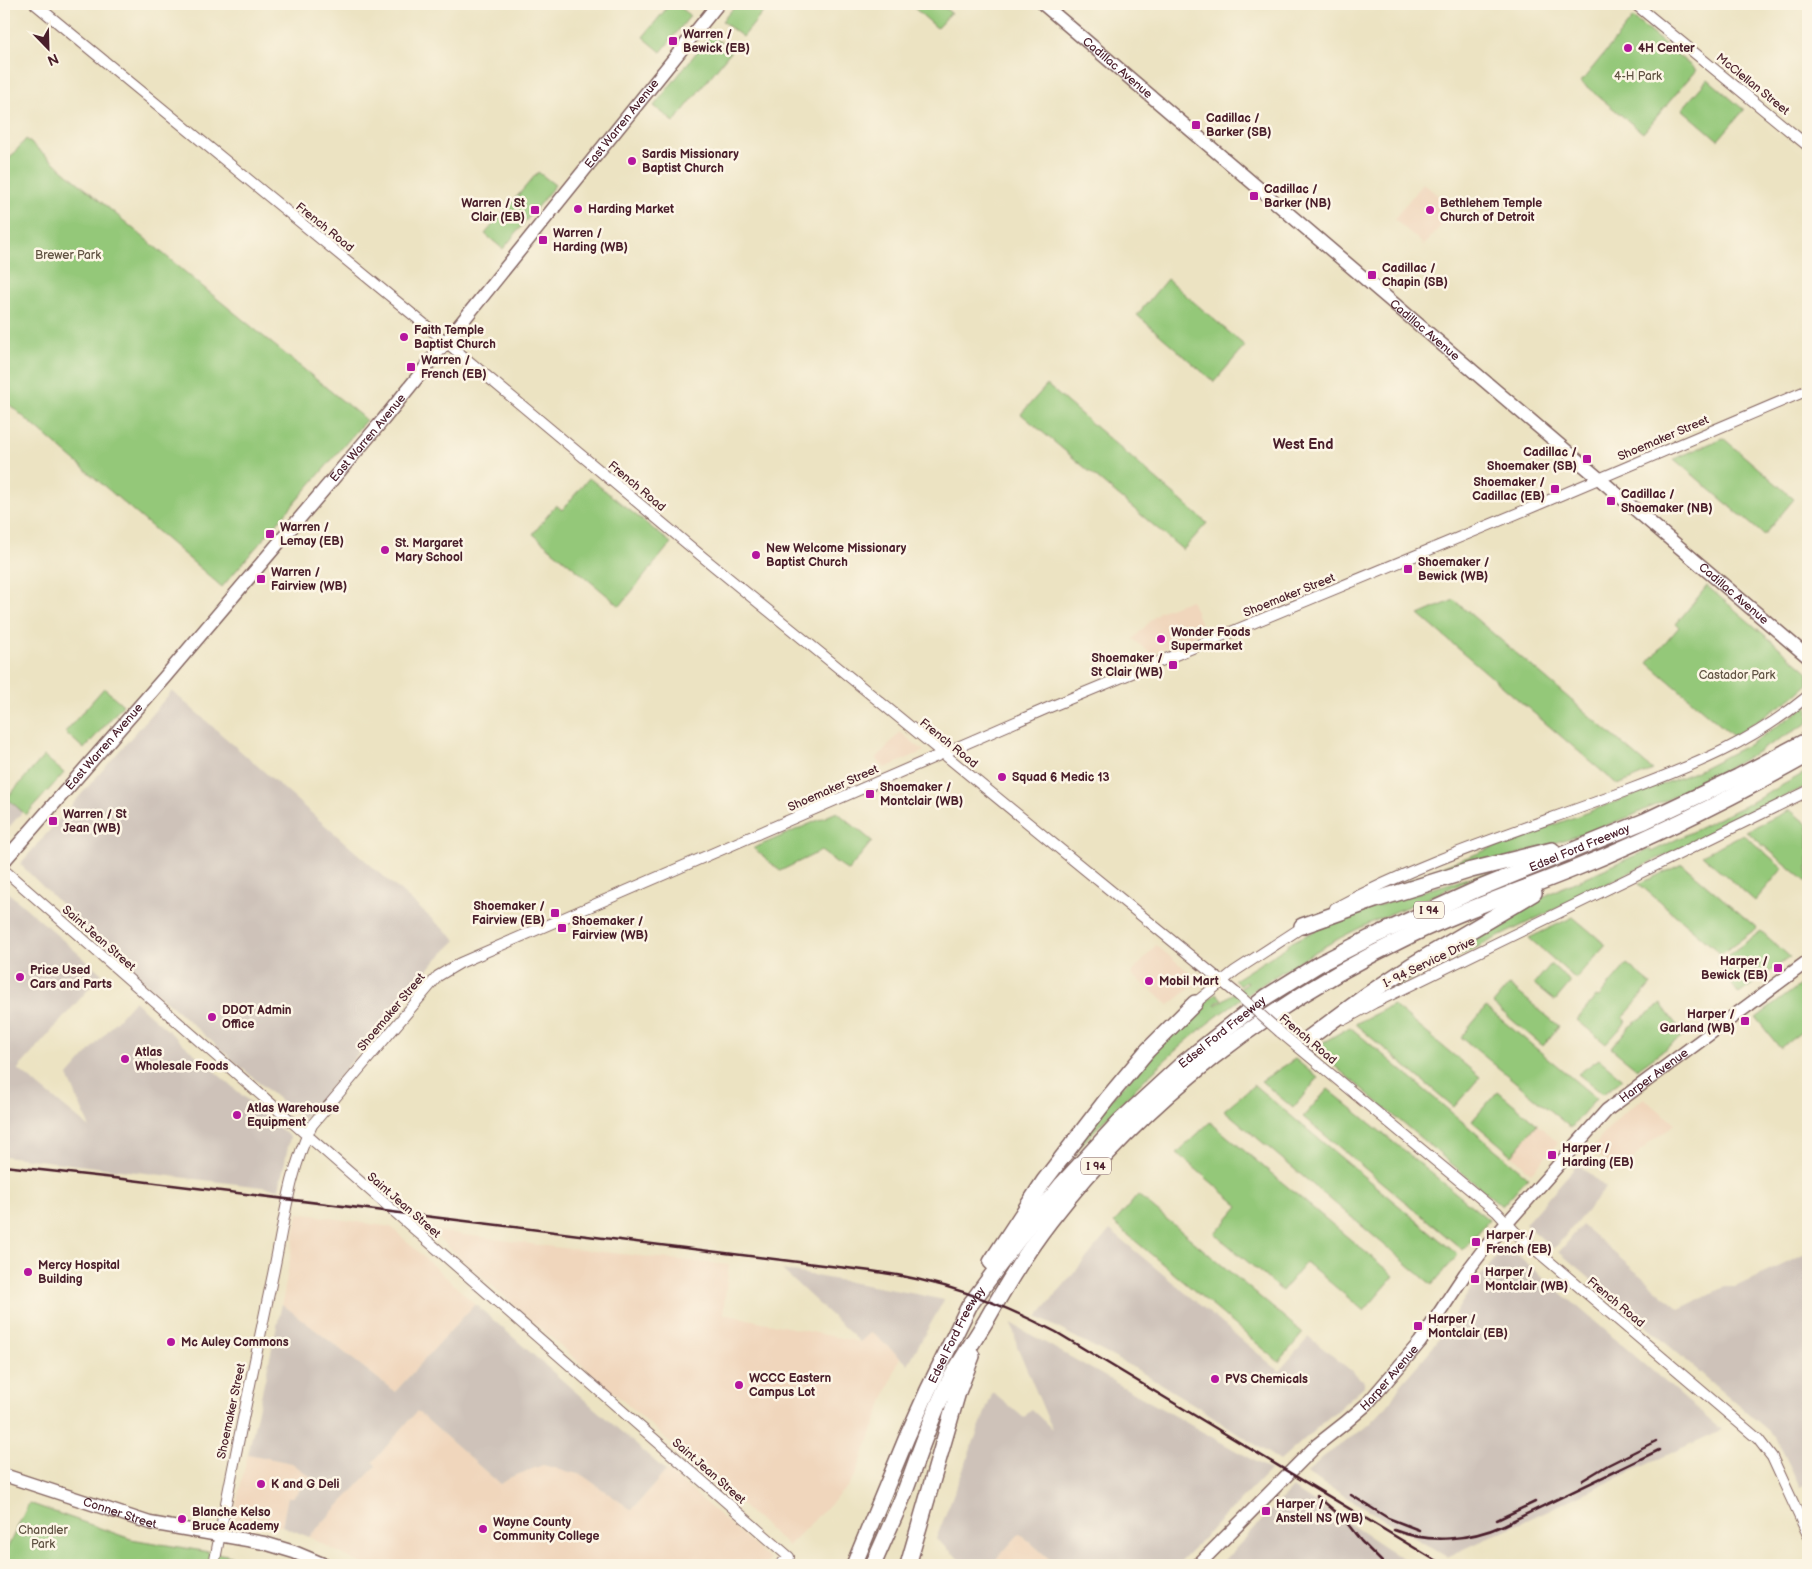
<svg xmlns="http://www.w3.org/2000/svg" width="1812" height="1569" font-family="'Balsamiq Sans',sans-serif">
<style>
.built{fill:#f0d6bc}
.industrial{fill:#cec2b9}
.green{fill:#94c879;stroke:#6f7452}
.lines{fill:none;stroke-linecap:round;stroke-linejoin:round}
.minor-casing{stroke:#836460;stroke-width:12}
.major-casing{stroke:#836460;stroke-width:15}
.highway-casing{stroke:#836460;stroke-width:18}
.minor{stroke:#fff;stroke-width:10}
.major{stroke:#fff;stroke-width:12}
.highway{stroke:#fff;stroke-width:15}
.rail{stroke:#4a1f2b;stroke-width:2.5}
.minor-bridge-casing{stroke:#836460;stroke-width:12;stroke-linecap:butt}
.minor-bridge{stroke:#fff;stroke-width:10}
.poi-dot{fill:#b5179e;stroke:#fcf5e5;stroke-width:2}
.labels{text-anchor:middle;stroke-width:5;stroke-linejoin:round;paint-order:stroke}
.shield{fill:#fcf5e5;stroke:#7f5f63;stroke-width:1}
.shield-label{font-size:11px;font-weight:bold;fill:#4a1f2b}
.poi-label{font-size:12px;font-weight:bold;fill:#4a1f2b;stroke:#fcf5e5;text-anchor:start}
.street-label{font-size:12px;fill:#4a1f2b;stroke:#fcf5e5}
.park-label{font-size:12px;fill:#605242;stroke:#fcf5e5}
.neighbourhood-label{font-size:14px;font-weight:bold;fill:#4a1f2b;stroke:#fcf5e5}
</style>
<rect width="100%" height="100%" fill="#fcf5e5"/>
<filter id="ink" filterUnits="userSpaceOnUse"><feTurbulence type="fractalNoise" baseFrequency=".02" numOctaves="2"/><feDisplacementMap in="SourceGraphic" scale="10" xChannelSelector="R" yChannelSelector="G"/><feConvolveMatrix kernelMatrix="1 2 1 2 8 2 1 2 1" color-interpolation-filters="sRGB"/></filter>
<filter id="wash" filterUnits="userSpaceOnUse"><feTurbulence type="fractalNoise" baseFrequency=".0096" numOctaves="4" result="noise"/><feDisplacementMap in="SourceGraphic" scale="20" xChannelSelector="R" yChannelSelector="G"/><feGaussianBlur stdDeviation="1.12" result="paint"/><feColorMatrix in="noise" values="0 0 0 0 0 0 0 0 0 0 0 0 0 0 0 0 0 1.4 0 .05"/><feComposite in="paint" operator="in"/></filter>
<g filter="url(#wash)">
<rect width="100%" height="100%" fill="#ece3c2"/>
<path class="built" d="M1423,183L1455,210L1424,245L1394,219Z
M1191,600L1204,632L1151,654L1133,639L1159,612Z
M900,732L924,751L885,768L876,759Z
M1156,945L1200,981L1169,1005L1131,974Z
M1644,1098L1675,1124L1650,1142L1620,1172L1591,1149L1619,1117Z
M1537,1124L1558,1143L1531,1173L1510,1153Z
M298,1213L391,1227L475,1304L395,1392L282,1304Z
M429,1230L553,1247L729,1265L723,1314L860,1342L871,1332L900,1357L856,1474L848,1486L788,1546Z
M417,1411L500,1484L511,1477L543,1465L582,1475L632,1510L666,1471L686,1486L770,1559L766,1565H363L309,1537L376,1466L373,1462Z
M248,1454L292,1463L312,1478L293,1497H288L282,1526L233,1517Z
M1020,1533L1056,1565H991Z"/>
<path class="industrial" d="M172,691L456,940L437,959L303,1120L243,1069L96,939L20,864Z
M4,795L23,811L4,833Z
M4,889L102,974L18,1069L90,1128L68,1076L134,1001L290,1137L279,1189L4,1156Z
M1578,1164L1606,1188L1554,1249L1525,1224Z
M1582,1225L1679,1309L1725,1287H1735L1808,1253V1483L1800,1487L1776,1437L1559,1252Z
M1110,1230L1279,1371L1309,1337L1364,1381V1386L1280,1461L1200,1408L1136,1369L1037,1317Z
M1506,1245L1721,1430L1447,1557L1306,1473L1323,1457L1369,1425L1388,1405L1401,1384L1433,1347L1474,1284Z
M782,1270L916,1294L944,1300L908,1364L871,1332L860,1342Z
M282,1304L395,1392L475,1304L666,1471L632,1510L582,1475L543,1465L511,1477L500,1484L417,1411L373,1462L376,1466L309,1537L282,1526L288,1497H293L312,1478L292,1463L248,1454Z
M1012,1324L1270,1470L1177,1565H1056L1020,1533L991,1565H967L936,1539L993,1392L1024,1418L1031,1409L1052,1429L1017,1346Z
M1292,1488L1359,1530L1413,1565H1225L1223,1562Z"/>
<path class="green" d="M670,4H677L690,16L661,52L643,37Z
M737,4H770L743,37L722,21Z
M916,4H940L951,13L937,28L913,7Z
M1633,18L1696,70L1643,133L1581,82Z
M711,34L731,51L674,122L654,106Z
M1708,79L1744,110L1718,140L1682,109Z
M26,139L209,292L366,420L222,587L4,400V165Z
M538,172L555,185L503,249L485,234Z
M1167,279L1245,346L1214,382L1137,315Z
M1047,385L1207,523L1183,550L1021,414Z
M1723,438L1794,499L1764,535L1674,459Z
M589,478L671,543L620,606L533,534L556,505L562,510Z
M1707,586L1808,672V684L1792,698L1733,736L1648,663L1679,627L1676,624Z
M1454,600L1653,770L1618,785L1419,615Z
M104,688L123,705L84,749L65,732Z
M1808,705V723L1699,785L1629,817L1576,836L1506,858L1378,894L1433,870L1695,772L1752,743Z
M44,756L64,773L26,815L7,798Z
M1808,771V785L1372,999L1373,997L1525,906L1559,889L1650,849L1651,852L1752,802Z
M1790,810L1808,825V883L1746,831Z
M837,812L872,841L848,871L821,851L780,871L754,848Z
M1743,834L1783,868L1755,901L1702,855Z
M1682,864L1757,928L1721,954L1639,884Z
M1498,870L1474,880L1472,878C1428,899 1381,916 1338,939C1292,964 1248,992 1207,1024C1153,1067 1105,1119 1058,1170L1094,1117L1169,1037L1216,993L1222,999L1215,1004L1216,1005L1248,983L1247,981L1240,986L1234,980L1288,946V944C1354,910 1427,889 1498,870Z
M1573,917L1606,945L1576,979L1529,938Z
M1761,931L1790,957L1739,994L1716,964Z
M1551,964L1571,982L1555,1001L1534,984Z
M1627,964L1651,984L1623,1018L1627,1021L1606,1044L1577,1020L1596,996L1599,997Z
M1808,979V1027L1780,1048L1756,1018Z
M1509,985L1559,1026L1543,1046L1493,1004Z
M1661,1004L1684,1035L1637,1069L1611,1048L1629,1027Z
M1393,1005L1480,1077L1454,1107L1355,1024Z
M1486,1007L1596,1098L1571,1128L1461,1037Z
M1350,1027L1528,1177L1502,1206L1313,1048Z
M1295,1059L1318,1078L1293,1108L1261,1081Z
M1599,1059L1623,1079L1603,1094L1578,1074Z
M1254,1085L1458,1255L1432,1285L1224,1110Z
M1328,1089L1489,1220L1463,1250L1303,1117Z
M1498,1091L1537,1124L1512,1155L1472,1121Z
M1210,1122L1394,1276L1364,1311L1306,1262L1282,1291L1215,1234L1239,1206L1177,1153Z
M1138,1195L1303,1333L1279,1362L1114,1223Z
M29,1503L131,1539L227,1555L261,1565H4V1555Z"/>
</g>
<g filter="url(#ink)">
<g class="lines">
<g class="minor-casing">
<path id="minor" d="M35,4L446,342L704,558L1236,993
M1635,4L1808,146
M4,870L789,1557L780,1565
M1335,908C1428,857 1532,827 1631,789C1697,764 1752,742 1808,696
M1195,1003L1235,971L1307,924
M1345,1019L1374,1003L1808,791
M1280,1032L1497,1212L1517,1234L1758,1439L1772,1457L1808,1535
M214,1565C232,1470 252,1374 272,1279C283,1229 289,1171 312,1125L438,976L460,963L1050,707L1535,506L1808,390"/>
</g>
<g class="major-casing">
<g id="major">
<path id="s1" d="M1043,4L1808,657"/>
<path id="s2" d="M4,861L164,678L383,420L718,4"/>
<path id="s3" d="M4,1475L150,1523L264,1543L294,1552L325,1565"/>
<path id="s4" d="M1198,1565L1317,1445L1345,1423L1367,1404L1420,1342L1465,1274L1484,1249L1607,1110L1808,961"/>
</g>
</g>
<g class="highway-casing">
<g id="highway">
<path d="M1302,926L1375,900L1471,870L1552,850"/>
<path d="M1309,1038L1367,995L1412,965L1534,893"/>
<path d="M991,1262L1044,1181L1107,1099L1147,1051L1195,1003"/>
<path id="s5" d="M854,1565L907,1437L928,1390L969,1306L1029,1225L1062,1184L1119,1122L1182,1064L1266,997L1319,964L1370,938L1478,889L1645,821L1738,777L1808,740"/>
<path d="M873,1565C883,1542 894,1518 904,1494C918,1457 930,1420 947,1385C959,1362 974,1341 987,1319C1006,1285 1026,1252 1050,1221C1145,1097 1272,1001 1413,934C1468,908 1525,889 1581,866C1659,834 1735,796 1808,755"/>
<path d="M908,1565L958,1392L972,1356"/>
</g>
</g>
<use href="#minor" class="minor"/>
<use href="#major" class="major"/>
<use href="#highway" class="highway"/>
<path class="rail" d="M4,1166L123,1179L871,1271C940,1280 994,1300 1056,1332L1443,1565
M1583,1480L1608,1465L1656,1441
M1351,1495L1388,1518L1419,1530
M1317,1496L1343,1518L1361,1541L1385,1565
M1497,1520L1535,1502
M1394,1530C1429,1544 1471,1540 1504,1525L1659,1450"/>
<g class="minor-bridge-casing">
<path id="minor-bridge" d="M1236,993L1280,1032"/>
</g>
<use href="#minor-bridge" class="minor-bridge"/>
</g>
</g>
<g class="poi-dot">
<rect x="668" y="36" width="10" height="10" rx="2.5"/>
<circle cx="1628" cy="48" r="5"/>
<rect x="1191" y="120" width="10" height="10" rx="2.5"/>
<circle cx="632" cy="161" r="5"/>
<rect x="1249" y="191" width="10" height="10" rx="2.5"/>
<circle cx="578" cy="209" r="5"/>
<rect x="530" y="205" width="10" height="10" rx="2.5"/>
<circle cx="1430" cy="210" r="5"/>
<rect x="538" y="235" width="10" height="10" rx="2.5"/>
<rect x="1367" y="270" width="10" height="10" rx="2.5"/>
<circle cx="404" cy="337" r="5"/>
<rect x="406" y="362" width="10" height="10" rx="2.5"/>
<rect x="1582" y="454" width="10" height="10" rx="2.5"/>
<rect x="1550" y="484" width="10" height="10" rx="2.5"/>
<rect x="1606" y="496" width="10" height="10" rx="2.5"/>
<rect x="265" y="529" width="10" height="10" rx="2.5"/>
<circle cx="385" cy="550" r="5"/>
<circle cx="756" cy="555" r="5"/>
<rect x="1403" y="564" width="10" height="10" rx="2.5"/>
<rect x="256" y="574" width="10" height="10" rx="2.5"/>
<circle cx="1161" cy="639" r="5"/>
<rect x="1168" y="660" width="10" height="10" rx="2.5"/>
<circle cx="1002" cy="777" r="5"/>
<rect x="865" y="789" width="10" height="10" rx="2.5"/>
<rect x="48" y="816" width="10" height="10" rx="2.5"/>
<rect x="550" y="908" width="10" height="10" rx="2.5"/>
<rect x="557" y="923" width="10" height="10" rx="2.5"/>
<rect x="1773" y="963" width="10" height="10" rx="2.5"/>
<circle cx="20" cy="977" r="5"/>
<circle cx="1149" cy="981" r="5"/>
<circle cx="212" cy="1017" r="5"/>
<rect x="1740" y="1016" width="10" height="10" rx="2.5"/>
<circle cx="125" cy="1059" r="5"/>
<circle cx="237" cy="1115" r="5"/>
<rect x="1547" y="1150" width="10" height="10" rx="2.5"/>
<rect x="1471" y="1237" width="10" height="10" rx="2.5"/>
<circle cx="28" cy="1272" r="5"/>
<rect x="1470" y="1274" width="10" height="10" rx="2.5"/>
<rect x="1413" y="1321" width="10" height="10" rx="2.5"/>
<circle cx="171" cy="1342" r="5"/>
<circle cx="1215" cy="1379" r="5"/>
<circle cx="739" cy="1385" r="5"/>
<circle cx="261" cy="1484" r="5"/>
<rect x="1261" y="1506" width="10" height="10" rx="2.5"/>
<circle cx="182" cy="1519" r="5"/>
<circle cx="483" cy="1529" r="5"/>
</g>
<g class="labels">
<g class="shield">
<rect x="1414" y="901.5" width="30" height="17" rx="4"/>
<rect x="1081" y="1157.5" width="30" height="17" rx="4"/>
</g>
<g class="shield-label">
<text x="1429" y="914">I 94</text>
<text x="1096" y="1170">I 94</text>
</g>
<g class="poi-label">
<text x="683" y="38">Warren /<tspan x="683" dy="14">Bewick (EB)</tspan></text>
<text x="1638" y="52">4H Center</text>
<text x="1206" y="122">Cadillac /<tspan x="1206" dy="14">Barker (SB)</tspan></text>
<text x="642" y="158">Sardis Missionary<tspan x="642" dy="14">Baptist Church</tspan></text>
<text x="1264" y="193">Cadillac /<tspan x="1264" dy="14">Barker (NB)</tspan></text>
<text x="525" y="207" text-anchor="end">Warren / St<tspan x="525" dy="14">Clair (EB)</tspan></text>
<text x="1440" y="207">Bethlehem Temple<tspan x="1440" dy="14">Church of Detroit</tspan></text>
<text x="588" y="213">Harding Market</text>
<text x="553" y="237">Warren /<tspan x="553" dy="14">Harding (WB)</tspan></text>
<text x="1382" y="272">Cadillac /<tspan x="1382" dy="14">Chapin (SB)</tspan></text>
<text x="414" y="334">Faith Temple<tspan x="414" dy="14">Baptist Church</tspan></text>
<text x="421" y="364">Warren /<tspan x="421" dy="14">French (EB)</tspan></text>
<text x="1577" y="456" text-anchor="end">Cadillac /<tspan x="1577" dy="14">Shoemaker (SB)</tspan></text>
<text x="1545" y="486" text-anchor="end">Shoemaker /<tspan x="1545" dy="14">Cadillac (EB)</tspan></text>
<text x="1621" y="498">Cadillac /<tspan x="1621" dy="14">Shoemaker (NB)</tspan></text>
<text x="280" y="531">Warren /<tspan x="280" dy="14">Lemay (EB)</tspan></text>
<text x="395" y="547">St. Margaret<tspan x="395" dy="14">Mary School</tspan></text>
<text x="766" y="552">New Welcome Missionary<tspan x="766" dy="14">Baptist Church</tspan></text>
<text x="1418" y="566">Shoemaker /<tspan x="1418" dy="14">Bewick (WB)</tspan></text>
<text x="271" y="576">Warren /<tspan x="271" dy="14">Fairview (WB)</tspan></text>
<text x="1171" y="636">Wonder Foods<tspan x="1171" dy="14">Supermarket</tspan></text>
<text x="1163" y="662" text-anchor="end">Shoemaker /<tspan x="1163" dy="14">St Clair (WB)</tspan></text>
<text x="1012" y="781">Squad 6 Medic 13</text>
<text x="880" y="791">Shoemaker /<tspan x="880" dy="14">Montclair (WB)</tspan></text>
<text x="63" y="818">Warren / St<tspan x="63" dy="14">Jean (WB)</tspan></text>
<text x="545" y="910" text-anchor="end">Shoemaker /<tspan x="545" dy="14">Fairview (EB)</tspan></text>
<text x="572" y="925">Shoemaker /<tspan x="572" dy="14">Fairview (WB)</tspan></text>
<text x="1768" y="965" text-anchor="end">Harper /<tspan x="1768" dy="14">Bewick (EB)</tspan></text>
<text x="30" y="974">Price Used<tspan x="30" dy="14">Cars and Parts</tspan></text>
<text x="1159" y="985">Mobil Mart</text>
<text x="222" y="1014">DDOT Admin<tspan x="222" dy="14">Office</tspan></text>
<text x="1735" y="1018" text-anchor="end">Harper /<tspan x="1735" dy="14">Garland (WB)</tspan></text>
<text x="135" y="1056">Atlas<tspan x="135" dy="14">Wholesale Foods</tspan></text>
<text x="247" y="1112">Atlas Warehouse<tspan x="247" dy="14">Equipment</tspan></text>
<text x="1562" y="1152">Harper /<tspan x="1562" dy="14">Harding (EB)</tspan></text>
<text x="1486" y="1239">Harper /<tspan x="1486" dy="14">French (EB)</tspan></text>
<text x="38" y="1269">Mercy Hospital<tspan x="38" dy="14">Building</tspan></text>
<text x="1485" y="1276">Harper /<tspan x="1485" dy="14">Montclair (WB)</tspan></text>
<text x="1428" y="1323">Harper /<tspan x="1428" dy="14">Montclair (EB)</tspan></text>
<text x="181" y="1346">Mc Auley Commons</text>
<text x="749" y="1382">WCCC Eastern<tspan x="749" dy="14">Campus Lot</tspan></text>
<text x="1225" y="1383">PVS Chemicals</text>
<text x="271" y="1488">K and G Deli</text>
<text x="1276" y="1508">Harper /<tspan x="1276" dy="14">Anstell NS (WB)</tspan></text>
<text x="192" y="1516">Blanche Kelso<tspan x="192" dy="14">Bruce Academy</tspan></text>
<text x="493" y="1526">Wayne County<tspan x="493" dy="14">Community College</tspan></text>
</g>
<g class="street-label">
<text dy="4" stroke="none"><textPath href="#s1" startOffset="98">Cadillac Avenue</textPath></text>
<text transform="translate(1753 84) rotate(39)" y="4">McClellan Street</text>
<text dy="4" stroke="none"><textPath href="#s2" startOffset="962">East Warren Avenue</textPath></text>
<text transform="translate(325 227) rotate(39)" y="4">French Road</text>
<text dy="4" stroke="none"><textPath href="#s1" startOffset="502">Cadillac Avenue</textPath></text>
<text dy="4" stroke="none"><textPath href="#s2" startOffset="558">East Warren Avenue</textPath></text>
<text transform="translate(1663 438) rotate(-23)" y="4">Shoemaker Street</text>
<text transform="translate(637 486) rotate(40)" y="4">French Road</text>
<text dy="4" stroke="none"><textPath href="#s1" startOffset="908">Cadillac Avenue</textPath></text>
<text transform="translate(1289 595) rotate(-22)" y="4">Shoemaker Street</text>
<text transform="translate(949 743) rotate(39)" y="4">French Road</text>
<text dy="4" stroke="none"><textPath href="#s2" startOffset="152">East Warren Avenue</textPath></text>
<text transform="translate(833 788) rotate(-24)" y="4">Shoemaker Street</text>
<text dy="4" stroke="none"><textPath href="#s5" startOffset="1062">Edsel Ford Freeway</textPath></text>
<text transform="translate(99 938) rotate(41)" y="4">Saint Jean Street</text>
<text transform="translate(1429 962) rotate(-26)" y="4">I- 94 Service Drive</text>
<text transform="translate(391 1012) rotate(-50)" y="4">Shoemaker Street</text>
<text dy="4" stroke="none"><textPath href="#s5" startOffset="658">Edsel Ford Freeway</textPath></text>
<text transform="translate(1308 1039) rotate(40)" y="4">French Road</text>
<text dy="4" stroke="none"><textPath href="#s4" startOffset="672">Harper Avenue</textPath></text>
<text transform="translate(404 1205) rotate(41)" y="4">Saint Jean Street</text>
<text transform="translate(1616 1302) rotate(40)" y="4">French Road</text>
<text dy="4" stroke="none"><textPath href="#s5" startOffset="252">Edsel Ford Freeway</textPath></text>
<text dy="4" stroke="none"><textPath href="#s4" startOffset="268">Harper Avenue</textPath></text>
<text transform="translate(231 1411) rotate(-78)" y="4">Shoemaker Street</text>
<text transform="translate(709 1471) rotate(41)" y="4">Saint Jean Street</text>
<text dy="4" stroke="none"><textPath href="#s3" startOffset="122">Conner Street</textPath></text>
</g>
<g class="park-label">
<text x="1638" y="80">4-H Park</text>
<text x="68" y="259">Brewer Park</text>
<text x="1737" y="679">Castador Park</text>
<text x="43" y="1534">Chandler<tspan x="43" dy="14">Park</tspan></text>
</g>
<g class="neighbourhood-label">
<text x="1303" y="449">West End</text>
</g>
</g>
<rect width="1812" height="1569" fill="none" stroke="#fcf5e5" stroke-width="20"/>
<g transform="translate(48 48) rotate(157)" stroke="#fcf5e5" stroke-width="4" paint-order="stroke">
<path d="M0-4L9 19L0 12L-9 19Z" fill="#4a1f2b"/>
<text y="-8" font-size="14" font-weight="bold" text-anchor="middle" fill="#4a1f2b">N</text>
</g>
</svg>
